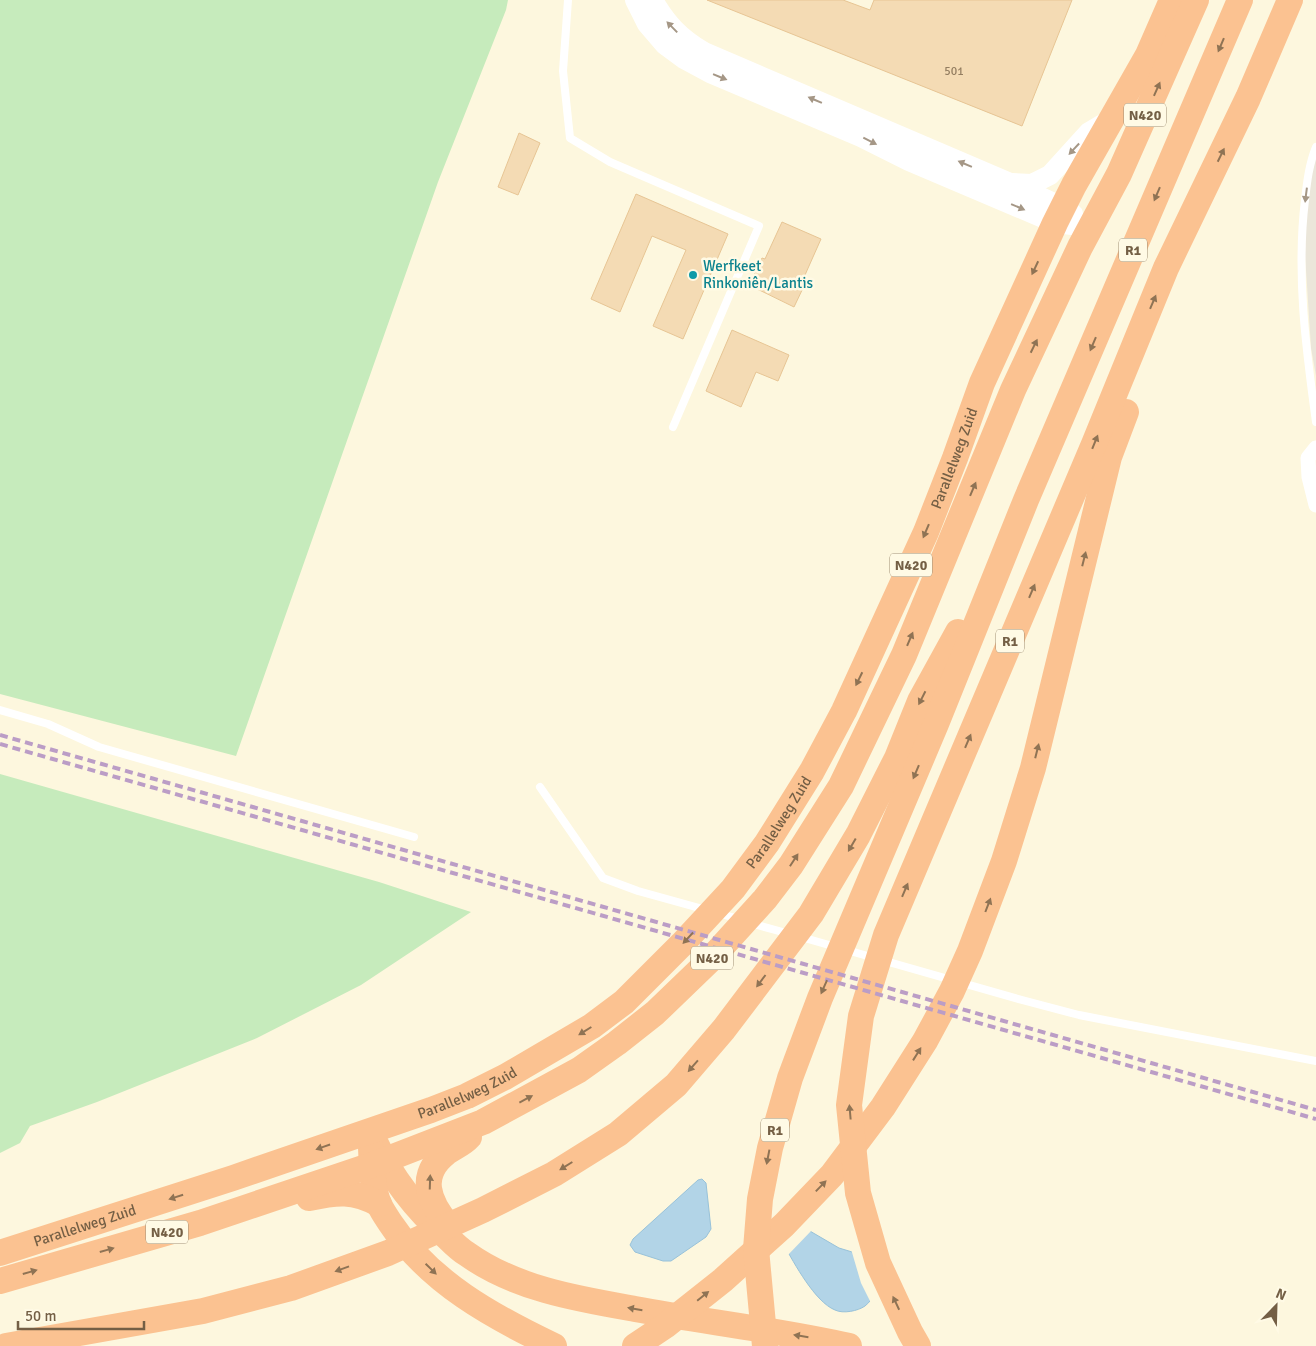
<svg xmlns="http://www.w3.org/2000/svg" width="1316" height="1346" font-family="Signika,sans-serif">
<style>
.industrial{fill:#ebe6da}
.green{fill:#c6ebbc}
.water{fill:#b2d4e7;stroke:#98c2d9}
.pier{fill:#fdf7de}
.building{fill:#f4dbb4;stroke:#e7c594}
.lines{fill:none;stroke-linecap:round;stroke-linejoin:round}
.lane{stroke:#fff;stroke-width:8}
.street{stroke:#fff;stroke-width:15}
.secondary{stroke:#fff;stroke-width:20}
.highway{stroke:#fbc291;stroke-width:26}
.rail{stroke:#bb9dc6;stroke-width:4;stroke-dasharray:8 5;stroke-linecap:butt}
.oneway{fill:#a59786}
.oneway2{fill:#8f7354}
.culture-dot{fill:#0f9aa8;stroke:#fffae5;stroke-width:2}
.labels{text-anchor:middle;stroke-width:5;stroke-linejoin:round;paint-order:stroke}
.number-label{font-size:12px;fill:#947e61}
.shield{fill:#fffae5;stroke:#9e8e75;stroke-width:1}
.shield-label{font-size:14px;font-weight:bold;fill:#745f45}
.culture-label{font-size:15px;fill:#0d838f;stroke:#fffae5;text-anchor:start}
.street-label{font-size:15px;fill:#745f45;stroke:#fffae5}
</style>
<rect width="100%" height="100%" fill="#fdf7de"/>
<path class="industrial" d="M1316,154V376L1311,348L1305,254L1306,218L1310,179Z"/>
<path class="green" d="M0,0H508L506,10L438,182L236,756L0,694Z
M0,774L379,882L471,912L361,985L257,1038L97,1102L30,1126L20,1143L0,1153Z"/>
<path class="water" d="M702,1179L706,1183L711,1229L706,1237L671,1261H663L635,1252L630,1245L633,1239L698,1180Z
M803,1227L839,1248L862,1255L876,1294C872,1298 869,1303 865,1306C858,1311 843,1314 835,1310C815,1302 794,1263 784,1245Z"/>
<path class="pier" d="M802,1224L812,1230L787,1256L782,1245Z
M851,1249L863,1253L878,1294L871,1303L861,1283Z"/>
<path class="building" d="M707,0H843L870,10L874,0H1072L1022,126Z
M519,133L540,143L518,195L498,187Z
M636,194L728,234L683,339L653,326L686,250L652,236L620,312L591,299Z
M782,222L821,239L801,284L804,286L794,307L749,285L762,258L765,259Z
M732,330L789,355L778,381L756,372L741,407L706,391Z"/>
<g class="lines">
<path class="lane" d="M568,0L563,71L570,138L610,162L759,226L673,427
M1316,147C1309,164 1307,182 1305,200C1296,274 1306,349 1316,422
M0,710L48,724L99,747L414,837
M540,787L603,878L638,891L739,919
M750,923L790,934
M801,937L1022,1000L1079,1015L1316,1061"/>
<path class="street" d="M1316,448L1308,458L1309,477L1316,505"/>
<path class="secondary" d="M635,0L647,24L665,45L684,59L710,73L861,137L909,161L1055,223L1090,227
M653,0C667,24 680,38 704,52L1010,183L1063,207L1073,214
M1012,183L1032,184L1050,175L1089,132L1111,119"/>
<g class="highway">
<path d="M376,1144C393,1181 417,1210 447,1237C453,1243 460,1250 467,1254C516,1289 578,1299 635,1309C706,1322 778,1330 849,1346"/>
<path d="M371,1148C372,1166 372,1188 379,1204C382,1211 387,1218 391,1224C429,1282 493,1317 554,1346"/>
<path d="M309,1198C337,1192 353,1190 379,1204"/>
<path d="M448,1225C428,1201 418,1175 446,1153C453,1147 462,1145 469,1137"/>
<path id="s1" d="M0,1253L233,1178L431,1110L467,1096L505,1077L592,1026L624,1002L682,944L733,889L767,843L812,771L844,711L926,532L955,458L982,383L1055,223L1074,185L1148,55L1172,0"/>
<path d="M0,1281L200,1223L372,1165L483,1122L579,1070L617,1043L655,1013L708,962L765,899L791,865L841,786L904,655L1013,390L1080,247L1119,174L1196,0"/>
<path d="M6,1346L203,1311L291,1288L388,1253L483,1210L554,1174L618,1134L676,1085L724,1029L811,914L858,835L897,758L920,701L958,632"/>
<path d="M635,1346L665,1326L723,1280L784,1225L832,1175L883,1107L925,1041L952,991L970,951L1004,861L1033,768L1109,457L1126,412"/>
<path d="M765,1346L756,1249L760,1199L770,1148L790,1078L820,998L936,724L1026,500L1240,0"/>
<path d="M918,1346L910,1332L878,1263L858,1193L849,1105L861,1016L886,935L1094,444L1166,268L1248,98L1290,0"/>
</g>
<path class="rail" d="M0,735L1316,1110
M0,744L1316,1119"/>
</g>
<defs><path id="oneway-solid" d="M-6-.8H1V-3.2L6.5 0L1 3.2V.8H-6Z" transform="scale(1.25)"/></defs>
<g class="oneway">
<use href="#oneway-solid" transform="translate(672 27) rotate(-134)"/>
<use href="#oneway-solid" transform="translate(720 77) rotate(22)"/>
<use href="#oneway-solid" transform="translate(815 100) rotate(-157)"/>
<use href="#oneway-solid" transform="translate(870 141) rotate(27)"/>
<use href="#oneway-solid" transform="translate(1074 149) rotate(133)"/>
<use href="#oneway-solid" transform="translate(965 164) rotate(-157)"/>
<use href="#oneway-solid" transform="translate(1306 195) rotate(97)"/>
<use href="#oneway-solid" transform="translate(1018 207) rotate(23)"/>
</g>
<g class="oneway2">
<use href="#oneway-solid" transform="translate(1221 45) rotate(113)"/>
<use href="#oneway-solid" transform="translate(1157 89) rotate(-66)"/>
<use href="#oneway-solid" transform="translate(1221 155) rotate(-64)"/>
<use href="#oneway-solid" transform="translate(1157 194) rotate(113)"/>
<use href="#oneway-solid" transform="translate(1035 268) rotate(115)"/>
<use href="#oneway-solid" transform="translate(1153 302) rotate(-67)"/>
<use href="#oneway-solid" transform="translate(1093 344) rotate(113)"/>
<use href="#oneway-solid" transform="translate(1034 346) rotate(-64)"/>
<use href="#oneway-solid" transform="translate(1095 442) rotate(-68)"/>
<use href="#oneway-solid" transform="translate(973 489) rotate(-67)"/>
<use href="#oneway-solid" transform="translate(926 531) rotate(113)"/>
<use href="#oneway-solid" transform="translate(1084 559) rotate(-76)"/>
<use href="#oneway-solid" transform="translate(1032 591) rotate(-67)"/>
<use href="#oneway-solid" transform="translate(910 639) rotate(-67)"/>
<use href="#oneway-solid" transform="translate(859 679) rotate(116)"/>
<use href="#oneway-solid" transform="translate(922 698) rotate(117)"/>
<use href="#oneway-solid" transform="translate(968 741) rotate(-67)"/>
<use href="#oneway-solid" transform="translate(1037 751) rotate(-76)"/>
<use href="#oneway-solid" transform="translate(916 772) rotate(113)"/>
<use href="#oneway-solid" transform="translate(852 845) rotate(120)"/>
<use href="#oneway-solid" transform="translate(794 860) rotate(-57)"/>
<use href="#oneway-solid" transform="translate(905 890) rotate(-67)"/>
<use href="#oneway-solid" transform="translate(988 905) rotate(-69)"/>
<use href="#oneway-solid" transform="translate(688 938) rotate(133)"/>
<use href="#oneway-solid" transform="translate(761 981) rotate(127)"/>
<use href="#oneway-solid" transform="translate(824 987) rotate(114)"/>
<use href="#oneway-solid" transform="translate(585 1031) rotate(148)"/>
<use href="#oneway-solid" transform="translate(917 1054) rotate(-58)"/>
<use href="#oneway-solid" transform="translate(693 1066) rotate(131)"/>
<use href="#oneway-solid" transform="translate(526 1099) rotate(-28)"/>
<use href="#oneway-solid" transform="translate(850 1112) rotate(-95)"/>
<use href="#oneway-solid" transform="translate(323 1147) rotate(161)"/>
<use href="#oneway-solid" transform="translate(768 1157) rotate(101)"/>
<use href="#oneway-solid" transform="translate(566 1166) rotate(148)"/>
<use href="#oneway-solid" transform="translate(430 1182) rotate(-88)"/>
<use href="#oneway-solid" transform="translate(821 1186) rotate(-46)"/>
<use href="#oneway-solid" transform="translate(176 1197) rotate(162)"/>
<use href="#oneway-solid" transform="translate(107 1250) rotate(-16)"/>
<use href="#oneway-solid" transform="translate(342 1269) rotate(160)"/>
<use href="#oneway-solid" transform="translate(431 1269) rotate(44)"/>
<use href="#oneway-solid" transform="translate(30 1272) rotate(-16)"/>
<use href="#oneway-solid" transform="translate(703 1296) rotate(-39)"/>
<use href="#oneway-solid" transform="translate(896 1303) rotate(-115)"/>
<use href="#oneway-solid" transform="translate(635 1309) rotate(-170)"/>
<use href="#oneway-solid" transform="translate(801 1336) rotate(-171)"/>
</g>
<circle class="culture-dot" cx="693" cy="275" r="5"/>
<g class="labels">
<g class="number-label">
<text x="954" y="75">501</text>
</g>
<g class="shield">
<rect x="1124" y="103.5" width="42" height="23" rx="4"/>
<rect x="1119" y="238.5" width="28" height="23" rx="4"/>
<rect x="890" y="553.5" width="42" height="23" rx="4"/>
<rect x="996" y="629.5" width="28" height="23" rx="4"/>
<rect x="691" y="946.5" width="42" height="23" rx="4"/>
<rect x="761" y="1118.5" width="28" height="23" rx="4"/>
<rect x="146" y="1220.5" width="42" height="23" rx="4"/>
</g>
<g class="shield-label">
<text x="1145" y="120">N420</text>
<text x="1133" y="255">R1</text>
<text x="911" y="570">N420</text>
<text x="1010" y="646">R1</text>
<text x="712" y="963">N420</text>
<text x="775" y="1135">R1</text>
<text x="167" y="1237">N420</text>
</g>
<g class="culture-label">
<text x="703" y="271">Werfkeet<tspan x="703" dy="17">Rinkoniên/Lantis</tspan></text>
</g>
<g class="street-label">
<text dy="5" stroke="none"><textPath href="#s1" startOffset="1319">Parallelweg Zuid</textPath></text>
<text dy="5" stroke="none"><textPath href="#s1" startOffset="914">Parallelweg Zuid</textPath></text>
<text dy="5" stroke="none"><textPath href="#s1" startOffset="494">Parallelweg Zuid</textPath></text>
<text dy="5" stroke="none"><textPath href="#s1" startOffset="89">Parallelweg Zuid</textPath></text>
</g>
</g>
<g transform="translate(1276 1306) rotate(23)" stroke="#fffae5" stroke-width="4" paint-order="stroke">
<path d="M0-4L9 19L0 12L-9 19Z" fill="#745f45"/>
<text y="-8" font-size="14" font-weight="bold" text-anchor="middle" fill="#745f45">N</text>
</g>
<path d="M18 1321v8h126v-8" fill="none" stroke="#745f45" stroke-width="2.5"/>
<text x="25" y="1321" font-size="15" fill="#745f45" stroke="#fffae5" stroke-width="4" paint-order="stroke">50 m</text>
</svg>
